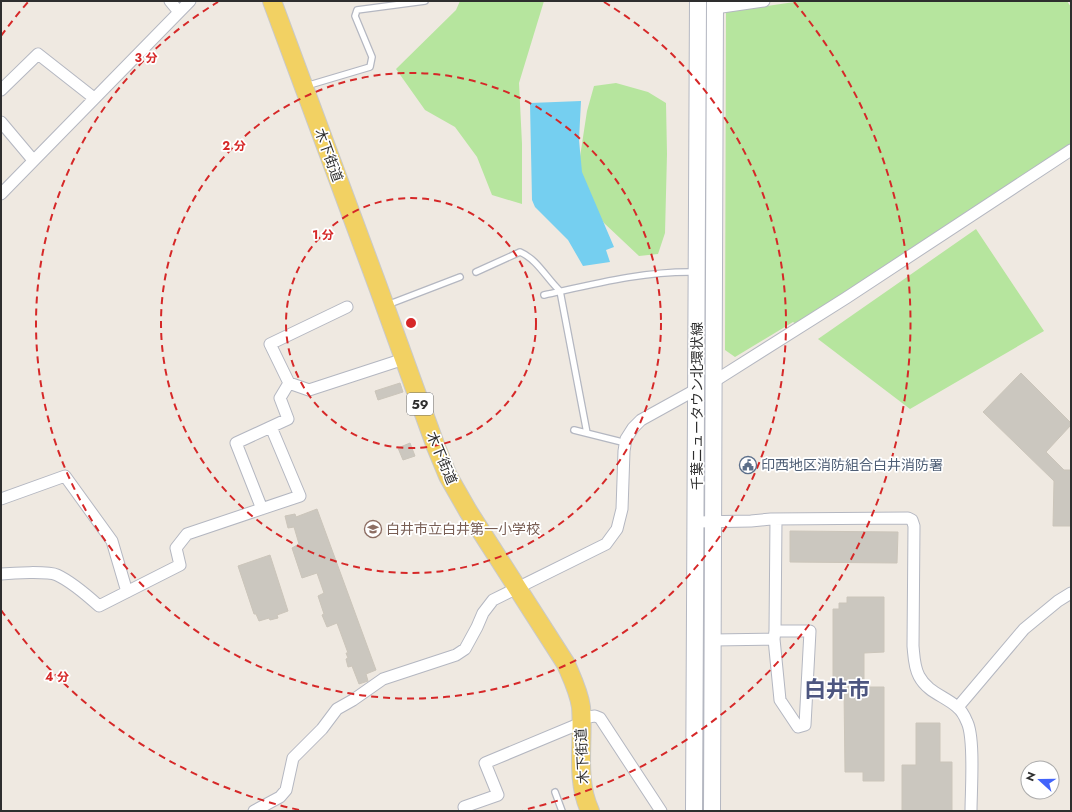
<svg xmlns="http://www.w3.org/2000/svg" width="1072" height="812" font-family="Jost,'Noto Sans JP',sans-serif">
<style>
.green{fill:#b6e59e}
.water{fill:#75cff0}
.building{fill:#cbc7bf;stroke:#cbc5ba}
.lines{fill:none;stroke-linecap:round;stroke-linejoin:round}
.service-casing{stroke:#b4b7c1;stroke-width:8}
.minor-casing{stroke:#b4b7c1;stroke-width:13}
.secondary-casing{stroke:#b4b7c1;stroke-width:18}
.primary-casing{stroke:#c9c9c9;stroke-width:20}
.service{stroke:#fff;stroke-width:5.5}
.minor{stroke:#fff;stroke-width:11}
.secondary{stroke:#fff;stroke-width:16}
.primary{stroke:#f2d163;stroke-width:18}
.ring{fill:none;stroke:#d62828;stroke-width:2;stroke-dasharray:7 5}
.labels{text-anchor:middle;stroke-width:3.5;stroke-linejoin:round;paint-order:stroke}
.shield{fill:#fff;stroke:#6d6d6d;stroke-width:1}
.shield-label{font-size:13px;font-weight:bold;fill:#2e2e2e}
.street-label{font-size:14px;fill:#2e2e2e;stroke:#fff}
.service-label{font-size:14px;fill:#4e5e75;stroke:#fff;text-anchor:start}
.education-label{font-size:14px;fill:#785e54;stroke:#fff;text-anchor:start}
.town-label{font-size:22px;font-weight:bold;fill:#4d5680;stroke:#fff}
.centre{fill:#d62828;stroke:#fff;stroke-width:2}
.ring-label{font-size:12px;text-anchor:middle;font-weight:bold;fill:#d62828;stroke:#fff;stroke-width:3.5;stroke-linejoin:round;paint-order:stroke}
</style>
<rect width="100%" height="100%" fill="#efe9e1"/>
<path class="green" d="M460,1H544L519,83L522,144V204L492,195L477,157L455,127L425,110L396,69L456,10Z
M801,1H1067L1071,7V144L796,324L793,322L735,357L725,350L726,12Z
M616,83L648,92L666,103L667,154L665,233L658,254L639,256L604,223L576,183L587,111L594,86Z
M976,229L1044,331L910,409L818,339Z"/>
<path class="water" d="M581,101L579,140L582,172L614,247L606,250L610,262L583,266L568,240L535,207L532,200L530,103Z"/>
<path class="building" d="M1021,373L1071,423V425L1046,452L1064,470H1071V526H1053L1054,481L983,412Z
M400,383L403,392L378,400L375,391Z
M410,443L415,456L403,460L398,448Z
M317,509L376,670L366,674L368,681L359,684L352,666L348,667L346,659L348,658L346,653H348L337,623L327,627L322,615L324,614L318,596L324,593L317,573L302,578L292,548L299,544L294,527L288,528L285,516L295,514L296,517Z
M790,531L898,532L897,563L790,562Z
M270,555L288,611L277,615L278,618L270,620L269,618L259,621L256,614H254L238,566Z
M847,597H884V652L864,653V687H884V781H863V772H845L844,690H833V609H839V603H847Z
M916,723H940V762H952V811H902V765H916Z"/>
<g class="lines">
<g class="service-casing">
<path id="service" d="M306,86L370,67L372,57L355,16L357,10L425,1
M476,272L520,252C537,259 547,279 560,291L587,433
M544,295C594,284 644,271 695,272
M387,305L460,277
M574,430L626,443
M555,792L562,811"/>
</g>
<g class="minor-casing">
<path id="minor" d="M170,1L179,12
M715,8L764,1
M1,90L38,54L94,98
M1,122L33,160
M1,194L190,1
M713,382L846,298L1071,150
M289,383L270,344L347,307
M1,499L65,476L112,541L127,592
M262,509L236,443L288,419L280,398L289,383L309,390L404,359
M696,522L751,521L771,519L908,518L912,520L914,526L913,646C914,656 914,667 919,676C928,693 945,696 957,707C961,710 965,717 967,722C975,738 971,791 971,811
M1,574C12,573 48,571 57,575C70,581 89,597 99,606L180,565L176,548L187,534L300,496L271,427
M775,631H810L805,725L798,727L780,700L774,639L775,631L776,519
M713,640L774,639
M958,707L1024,629L1058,601L1071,593
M581,718L595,716L600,718L661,811
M254,811L280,797L286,790L293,758L322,729L337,709L353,700L383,679L456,655L465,649L477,627L483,613L493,600L606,544L617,529L622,509L624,451L626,439L633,428L641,420L697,389
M465,811L464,807L498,795L485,763L581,723"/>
</g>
<g class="secondary-casing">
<path id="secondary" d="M694,811L698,1
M712,811L715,1"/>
</g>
<g class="primary-casing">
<path id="primary" d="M272,1L377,284L436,447L448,476L468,511L566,664C572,678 579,692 581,707C584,742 575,779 590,811"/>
</g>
<use href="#service" class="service"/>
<use href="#minor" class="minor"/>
<use href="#secondary" class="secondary"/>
<use href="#primary" class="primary"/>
</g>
<g class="ring">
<circle cx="411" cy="323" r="125"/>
<circle cx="411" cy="323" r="250"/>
<path d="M604 2A375 375 0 1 1 218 2"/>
<path d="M299 810A500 500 0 0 1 1 610M1 36A500 500 0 0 1 28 2M794 2A500 500 0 0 1 523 810"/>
</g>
<defs>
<g id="civic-ring" transform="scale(0.9)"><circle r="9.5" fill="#fff" stroke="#5c6f8a" stroke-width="1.5"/><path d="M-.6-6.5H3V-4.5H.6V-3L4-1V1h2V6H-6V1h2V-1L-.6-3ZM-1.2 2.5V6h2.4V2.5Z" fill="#5c6f8a"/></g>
<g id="school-ring" transform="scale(0.9)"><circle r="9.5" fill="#fff" stroke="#8d6e63" stroke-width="1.5"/><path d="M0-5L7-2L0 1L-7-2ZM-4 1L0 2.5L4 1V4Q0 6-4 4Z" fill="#8d6e63"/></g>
</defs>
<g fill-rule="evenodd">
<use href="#civic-ring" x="748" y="465"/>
<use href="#school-ring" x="373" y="529"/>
</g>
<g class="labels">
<rect class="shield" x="407" y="393" width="26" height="22" rx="3"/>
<g class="shield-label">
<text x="420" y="409">59</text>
</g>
<g class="street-label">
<text transform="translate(329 155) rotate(70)" y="5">木下街道</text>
<text transform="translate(697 406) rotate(-90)" y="5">千葉ニュータウン北環状線</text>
<text transform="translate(442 458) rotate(67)" y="5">木下街道</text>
<text transform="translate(582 756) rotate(-93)" y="5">木下街道</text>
</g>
<g class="service-label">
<text x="761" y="470">印西地区消防組合白井消防署</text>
</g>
<g class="education-label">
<text x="386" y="534">白井市立白井第一小学校</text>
</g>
<g class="town-label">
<text x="837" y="697">白井市</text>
</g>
</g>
<circle cx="411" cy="323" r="6" class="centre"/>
<g class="ring-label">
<text x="146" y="62">3 分</text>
<text x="234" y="150">2 分</text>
<text x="323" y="239">1 分</text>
<text x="57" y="681">4 分</text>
</g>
<rect width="1072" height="812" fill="none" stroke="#2e2e2e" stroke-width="4"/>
<g transform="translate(1040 780) rotate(291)"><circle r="19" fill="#ffffff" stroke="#ababab"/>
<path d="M0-3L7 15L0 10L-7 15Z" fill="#4264fb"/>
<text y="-6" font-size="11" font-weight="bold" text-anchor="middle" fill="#2e2e2e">N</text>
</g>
</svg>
